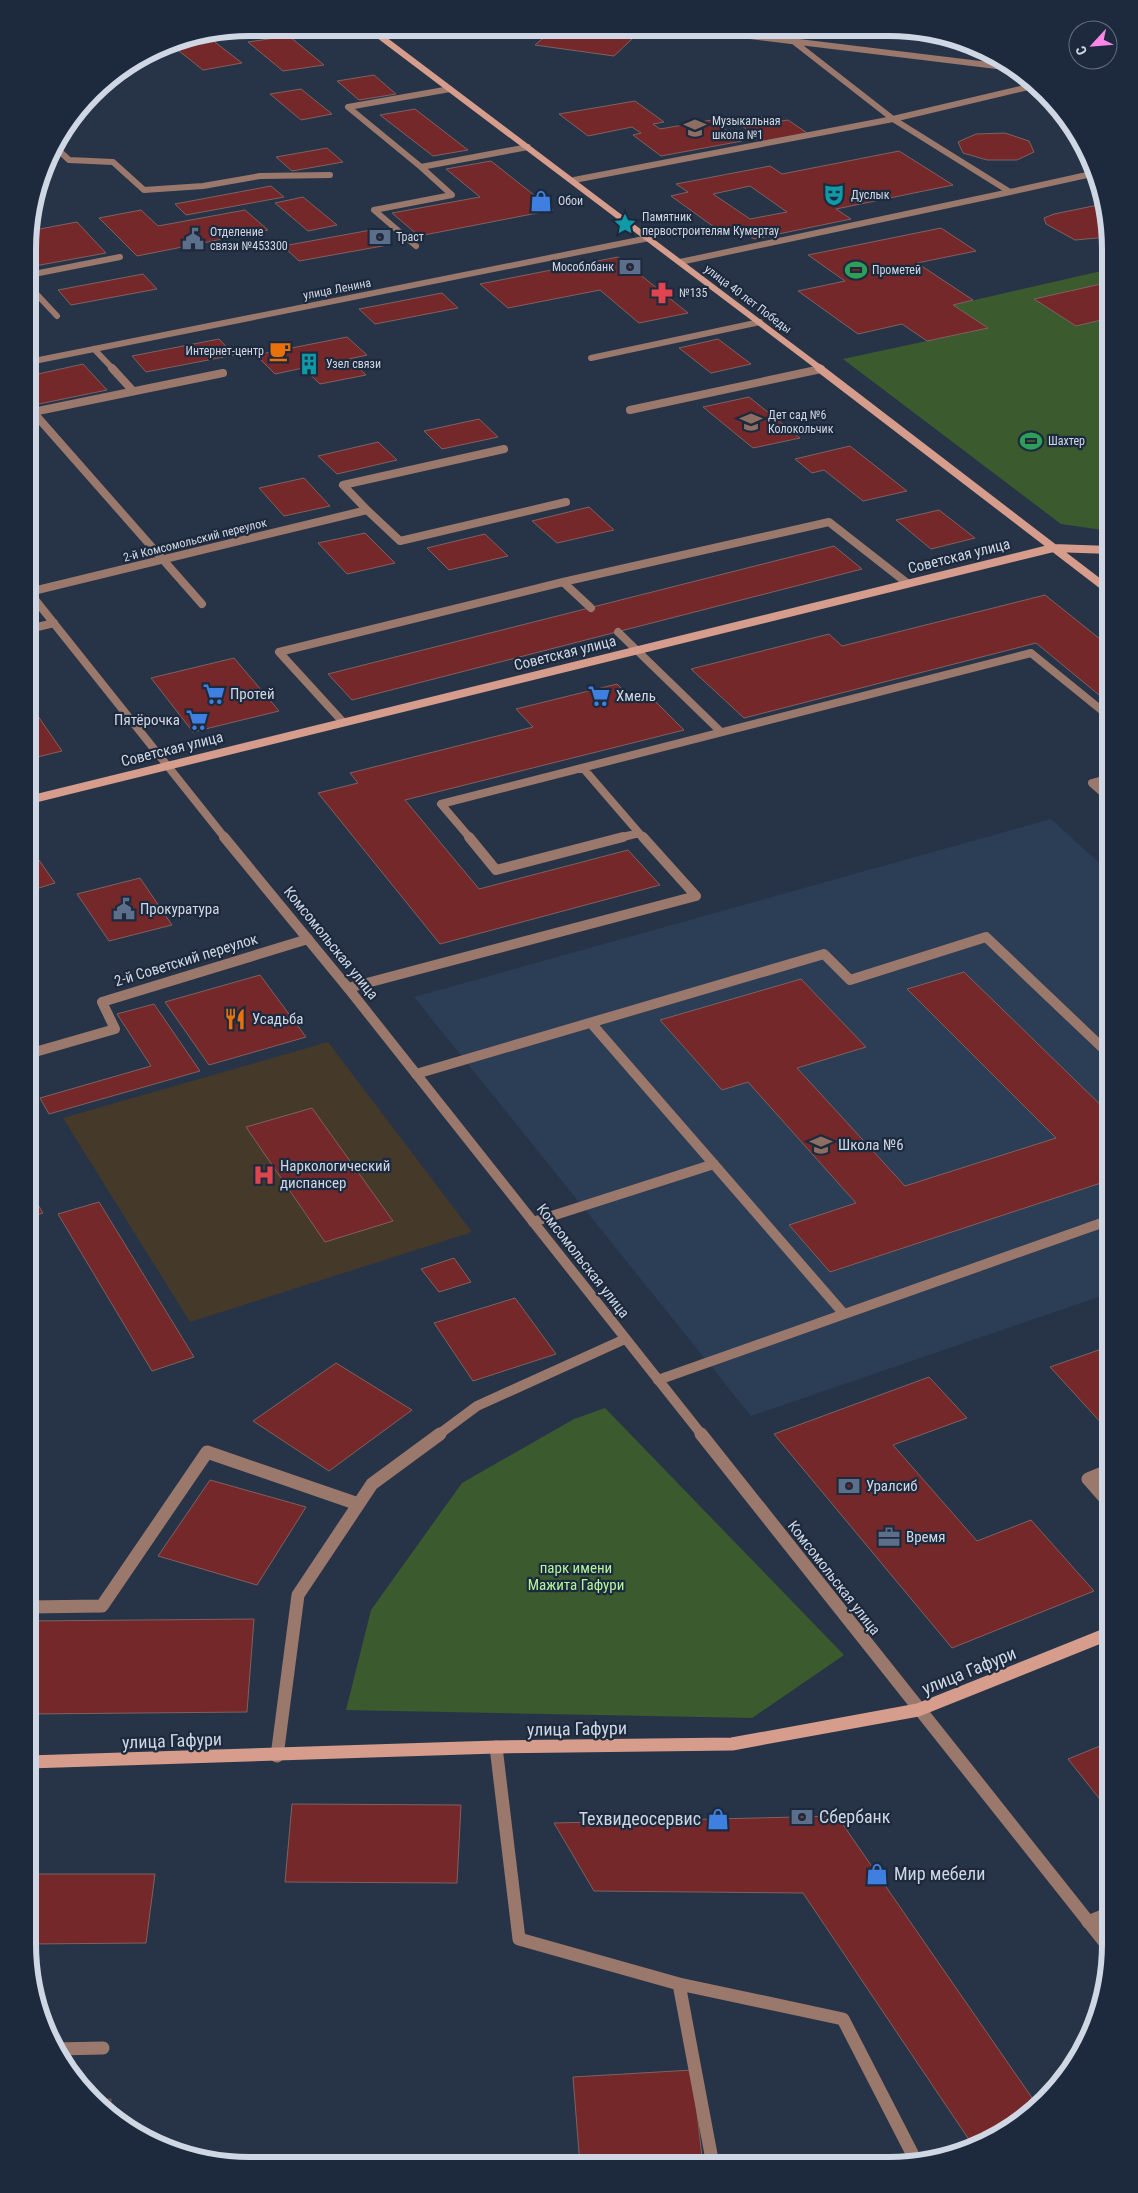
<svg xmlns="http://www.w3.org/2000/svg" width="1138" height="2193" font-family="'Roboto Condensed',sans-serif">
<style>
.built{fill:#2c3d56}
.medical{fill:#45392a}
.green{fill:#3b5a2e}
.building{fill:#74282a;stroke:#7f6160;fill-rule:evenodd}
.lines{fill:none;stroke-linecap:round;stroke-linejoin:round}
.lane-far3{stroke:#9b786c;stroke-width:6}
.lane-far2{stroke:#9b786c;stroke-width:8}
.lane-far1{stroke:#9b786c;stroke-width:10}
.lane{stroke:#9b786c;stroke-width:13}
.street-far3{stroke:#9b786c;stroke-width:6}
.street-far2{stroke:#9b786c;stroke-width:8}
.street-far1{stroke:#9b786c;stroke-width:10}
.street{stroke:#9b786c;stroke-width:13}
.secondary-far2{stroke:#d69d8c;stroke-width:6}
.secondary-far1{stroke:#d69d8c;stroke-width:8}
.secondary{stroke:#d69d8c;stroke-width:13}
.labels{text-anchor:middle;stroke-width:4.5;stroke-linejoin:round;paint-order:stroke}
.far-poi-label{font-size:12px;fill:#cfd7e4;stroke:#1d2a3d;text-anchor:start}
.far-street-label{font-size:12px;fill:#cfd7e4;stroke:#1d2a3d}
.street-label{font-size:15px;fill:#cfd7e4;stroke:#1d2a3d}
.poi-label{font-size:15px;fill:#cfd7e4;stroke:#1d2a3d;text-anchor:start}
.park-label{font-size:15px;fill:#b3f59a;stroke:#1d2a3d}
.near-street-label{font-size:18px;fill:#cfd7e4;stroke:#1d2a3d}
.near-poi-label{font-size:18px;fill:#cfd7e4;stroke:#1d2a3d;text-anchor:start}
.rim{fill:none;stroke:#cfd7e4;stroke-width:6}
</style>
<rect width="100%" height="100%" fill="#273447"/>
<path class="built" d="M1051,819L1110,873V1293L751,1416L414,997Z"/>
<path class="medical" d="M328,1042L472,1232L190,1322L63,1118Z"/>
<path class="green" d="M1110,269V531L1061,524L843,359L987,328L953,305Z
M605,1408L844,1655L752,1718L346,1710L371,1610L462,1483L574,1419Z"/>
<path class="building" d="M554,29H566L633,38L614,56L535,45Z
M767,31H802L804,32L784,37L767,35Z
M207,36L242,63L203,70L169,43Z
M289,36L324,65L283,71L248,42Z
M374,75L396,94L359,100L337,81Z
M301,89L332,114L301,120L270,94Z
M635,101L664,122L653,124L660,129L712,120L742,141L661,156L633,135L641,133L632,127L588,136L559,114Z
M415,109L468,150L433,156L380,115Z
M762,117L770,123L788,120L807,133L764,141L736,122Z
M1005,133L1029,141L1034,152L1017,160H987L963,153L958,142L976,134Z
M327,148L343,162L292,171L276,157Z
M899,151L953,185L836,209L851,219L754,239L739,228L721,232L671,196L688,192L676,184L770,166L782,174ZM750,186L787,212L750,219L713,194Z
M491,161L553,210L419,236L392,213L480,197L446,169Z
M271,186L284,197L186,215L175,204Z
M303,197L337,225L308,231L275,203Z
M1103,204L1108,237L1075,240L1046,224L1044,218L1054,214Z
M141,210L158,226L245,210L268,230L137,256L99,218Z
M77,222L106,253L29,267V231Z
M941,228L976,251L917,263L973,300L953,305L988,328L927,341L902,324L858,334L798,291L845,281L808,255Z
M371,230L388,245L299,261L283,246Z
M618,257L688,313L639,323L600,290L508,308L480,284Z
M143,274L157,289L71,305L58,290Z
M1110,282V318L1076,326L1034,299Z
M442,293L458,308L375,324L359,309Z
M347,337L367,355L349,359L366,375L320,384L303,368L275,374L256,355Z
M219,339L234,355L146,372L132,356Z
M718,339L751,364L711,373L679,348Z
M83,364L107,390L29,406V376Z
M749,397L800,438L753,448L703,407Z
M479,419L498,437L442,449L424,431Z
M378,442L397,460L337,474L318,456Z
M850,446L907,491L863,501L824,470L812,473L795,459Z
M304,478L330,506L284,516L259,488Z
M589,507L614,530L557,543L532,521Z
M939,510L975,538L931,549L896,520Z
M365,533L395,563L347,574L318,543Z
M485,534L508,556L449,570L427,548Z
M834,546L862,569L352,700L328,674Z
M1045,595L1110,647V704L1036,643L744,718L691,669L829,634L842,646Z
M234,658L279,711L193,732L151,678Z
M617,684L636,703L652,698L684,730L405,800L479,889L628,850L660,885L440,944L318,793L358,783L350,773L533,727L516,709Z
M29,703L62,751L29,759Z
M29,846L55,883L29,891Z
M140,878L172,925L109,941L77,894Z
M964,972L1110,1114V1180L830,1272L789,1225L856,1203L748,1082L722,1090L660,1020L801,979L866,1047L797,1068L905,1186L1056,1138L907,989Z
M260,975L306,1037L209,1065L165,1002Z
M154,1004L200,1071L49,1114L40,1098L151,1066L117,1014Z
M312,1108L393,1221L325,1242L246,1127Z
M28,1188L43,1213L28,1218Z
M99,1202L194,1357L152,1371L58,1214Z
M454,1258L471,1282L439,1292L421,1269Z
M515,1298L556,1354L473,1381L434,1323Z
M1110,1346V1425L1105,1427L1050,1367Z
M336,1363L412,1410L329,1471L253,1421Z
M929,1377L967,1418L893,1445L977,1541L1031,1520L1094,1591L952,1648L774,1434Z
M210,1480L306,1507L257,1585L158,1556Z
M254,1619L247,1712L28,1714V1621Z
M1110,1742V1812L1068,1759Z
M292,1804L461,1805L457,1883L285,1882Z
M837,1816L1037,2105L1012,2128L974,2147L803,1893L594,1891L554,1823Z
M28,1874H155L146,1943L28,1944Z
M692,2070L703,2165H580L573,2077Z
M111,2099L110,2115L94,2100Z"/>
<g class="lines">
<path class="lane-far3" d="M701,30L1013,68
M224,35L266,28
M793,41L893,119L1037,85
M54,146L69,160L113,162L144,190L203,186L260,176L330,175
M421,167L348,107L450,89
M574,180L893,119L1010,192L680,262
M1010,192L1096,173
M416,246L374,210L452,195L421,167L528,147
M29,275L120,257
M29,286L57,316
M94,349L113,369
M591,358L760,322"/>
<path class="lane-far2" d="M112,368L133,391
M630,410L821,369
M202,604L33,412L223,373
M591,608L563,582L829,522L907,583
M29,629L54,623
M618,632L721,732
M342,721L279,652L563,582
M583,768L639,833
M1110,778L1092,783L1110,799
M470,838L441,804L1031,653L1110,717
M619,838L639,833L644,838"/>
<path class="lane-far1" d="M469,837L496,870L623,837
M348,988L696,896L643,837
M591,1023L844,1314
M28,1054L115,1029L102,1002L308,939
M416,1074L824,954L850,980L986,937L1110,1055
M533,1222L714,1164
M658,1380L1110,1220
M438,1435L477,1406L625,1339"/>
<path class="lane" d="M1110,1470L1088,1479L1110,1504
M28,1607L102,1606L207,1452L358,1504
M496,1747L519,1939L679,1984L843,2019L916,2161
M277,1756L298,1595L372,1484L440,1434
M1088,1922L1110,1913
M679,1984L713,2165
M56,2049L103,2048"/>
<path class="street-far3" d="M29,362L649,238"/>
<path class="street-far2" d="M367,510L343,485L504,449
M225,838L29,592L367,510L400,541L566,502"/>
<path class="street-far1" d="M224,837L348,988L702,1435"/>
<path class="street" d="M701,1434L1110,1949"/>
<path class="secondary-far2" d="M369,28L821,369"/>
<path class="secondary-far1" d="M819,368L1110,591
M29,800L1053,548L1110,550"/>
<path class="secondary" d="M28,1762L496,1747L732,1744L918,1710L1110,1633"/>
</g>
<defs>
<g id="school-bare" transform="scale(1.725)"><path d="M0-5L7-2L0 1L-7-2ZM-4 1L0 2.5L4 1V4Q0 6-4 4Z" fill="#8d6e63" stroke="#1d2a3d" stroke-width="2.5" paint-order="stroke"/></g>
<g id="theatre-bare" transform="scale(1.725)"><path d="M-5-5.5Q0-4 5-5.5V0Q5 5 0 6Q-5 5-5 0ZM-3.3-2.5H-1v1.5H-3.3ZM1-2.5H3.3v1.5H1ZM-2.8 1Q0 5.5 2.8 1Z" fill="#0f9aa8" stroke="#1d2a3d" stroke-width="2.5" paint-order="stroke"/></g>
<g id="shop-bare" transform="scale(1.725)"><path d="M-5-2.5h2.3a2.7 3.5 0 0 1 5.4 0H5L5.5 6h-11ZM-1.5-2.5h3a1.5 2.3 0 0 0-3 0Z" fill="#3f7fe0" stroke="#1d2a3d" stroke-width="2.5" paint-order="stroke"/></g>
<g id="sight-bare" transform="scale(1.725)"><path d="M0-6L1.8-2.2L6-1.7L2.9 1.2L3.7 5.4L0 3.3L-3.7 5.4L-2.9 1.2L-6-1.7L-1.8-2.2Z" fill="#0f9aa8" stroke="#1d2a3d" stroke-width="2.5" paint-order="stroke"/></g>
<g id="bank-bare" transform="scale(1.725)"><path d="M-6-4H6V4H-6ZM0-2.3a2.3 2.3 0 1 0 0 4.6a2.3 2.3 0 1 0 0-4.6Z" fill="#5c6f8a" stroke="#1d2a3d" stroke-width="2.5" paint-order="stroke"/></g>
<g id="civic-bare" transform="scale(1.725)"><path d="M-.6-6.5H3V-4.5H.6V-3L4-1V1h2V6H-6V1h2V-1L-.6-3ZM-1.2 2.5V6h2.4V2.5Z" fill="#5c6f8a" stroke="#1d2a3d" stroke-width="2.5" paint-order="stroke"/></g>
<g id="stadium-bare" transform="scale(1.725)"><path d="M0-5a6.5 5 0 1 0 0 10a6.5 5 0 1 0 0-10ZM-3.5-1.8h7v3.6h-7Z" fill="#2e9e5b" stroke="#1d2a3d" stroke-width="2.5" paint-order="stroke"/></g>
<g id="pharmacy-bare" transform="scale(1.725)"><path d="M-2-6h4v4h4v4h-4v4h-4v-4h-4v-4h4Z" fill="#e0444e" stroke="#1d2a3d" stroke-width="2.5" paint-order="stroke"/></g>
<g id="cafe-bare" transform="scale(1.725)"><path d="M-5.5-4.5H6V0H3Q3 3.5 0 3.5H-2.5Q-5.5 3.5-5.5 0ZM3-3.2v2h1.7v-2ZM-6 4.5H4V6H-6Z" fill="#e8710a" stroke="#1d2a3d" stroke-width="2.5" paint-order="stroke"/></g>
<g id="building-bare" transform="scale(1.725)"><path d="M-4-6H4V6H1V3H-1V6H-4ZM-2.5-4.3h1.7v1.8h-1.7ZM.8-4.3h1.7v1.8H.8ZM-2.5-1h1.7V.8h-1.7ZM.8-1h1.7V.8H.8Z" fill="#0f9aa8" stroke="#1d2a3d" stroke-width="2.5" paint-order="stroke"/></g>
<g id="supermarket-bare" transform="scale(1.725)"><path d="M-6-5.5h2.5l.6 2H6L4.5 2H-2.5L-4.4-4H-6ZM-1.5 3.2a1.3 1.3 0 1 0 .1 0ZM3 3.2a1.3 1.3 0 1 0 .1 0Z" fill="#3f7fe0" stroke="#1d2a3d" stroke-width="2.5" paint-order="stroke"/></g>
<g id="restaurant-bare" transform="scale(1.725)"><path d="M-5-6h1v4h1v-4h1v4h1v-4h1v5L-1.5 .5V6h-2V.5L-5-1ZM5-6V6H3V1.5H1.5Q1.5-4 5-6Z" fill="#e8710a" stroke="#1d2a3d" stroke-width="2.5" paint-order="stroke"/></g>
<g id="hospital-bare" transform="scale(1.725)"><path d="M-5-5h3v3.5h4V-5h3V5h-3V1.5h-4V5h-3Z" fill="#e0444e" stroke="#1d2a3d" stroke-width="2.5" paint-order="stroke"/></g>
<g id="office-bare" transform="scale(1.725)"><path d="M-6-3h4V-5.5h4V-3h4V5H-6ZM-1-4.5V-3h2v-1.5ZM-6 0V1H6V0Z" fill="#5c6f8a" stroke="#1d2a3d" stroke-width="2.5" paint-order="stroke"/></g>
</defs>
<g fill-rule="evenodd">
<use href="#school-bare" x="695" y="128"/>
<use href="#theatre-bare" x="834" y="195"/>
<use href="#shop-bare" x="541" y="201"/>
<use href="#sight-bare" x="625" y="224"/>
<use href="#bank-bare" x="380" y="237"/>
<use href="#civic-bare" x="193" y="239"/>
<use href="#bank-bare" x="630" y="267"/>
<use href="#stadium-bare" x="856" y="270"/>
<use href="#pharmacy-bare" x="662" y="293"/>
<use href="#cafe-bare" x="280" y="351"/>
<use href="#building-bare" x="309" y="364"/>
<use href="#school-bare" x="751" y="422"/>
<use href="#stadium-bare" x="1031" y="441"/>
<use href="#supermarket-bare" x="214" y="694"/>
<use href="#supermarket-bare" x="599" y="696"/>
<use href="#supermarket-bare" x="197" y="720"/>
<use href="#civic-bare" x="124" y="909"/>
<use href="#restaurant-bare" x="235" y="1019"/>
<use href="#school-bare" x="821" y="1145"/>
<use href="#hospital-bare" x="264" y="1175"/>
<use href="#bank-bare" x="849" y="1486"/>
<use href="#office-bare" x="889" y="1537"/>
<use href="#bank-bare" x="802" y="1817"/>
<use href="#shop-bare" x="718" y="1819"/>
<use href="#shop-bare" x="877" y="1874"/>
</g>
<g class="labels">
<g class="far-poi-label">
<text x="712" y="125">Музыкальная<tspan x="712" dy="14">школа №1</tspan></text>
<text x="851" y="199">Дуслык</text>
<text x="558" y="205">Обои</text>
<text x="642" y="221">Памятник<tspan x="642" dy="14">первостроителям Кумертау</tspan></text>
<text x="210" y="236">Отделение<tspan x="210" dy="14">связи №453300</tspan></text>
<text x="396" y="241">Траст</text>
<text x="614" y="271" text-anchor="end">Мособлбанк</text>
<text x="872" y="274">Прометей</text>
<text x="679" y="297">№135</text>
<text x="264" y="355" text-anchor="end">Интернет-центр</text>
<text x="326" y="368">Узел связи</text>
<text x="768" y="419">Дет сад №6<tspan x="768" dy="14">Колокольчик</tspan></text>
<text x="1048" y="445">Шахтер</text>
</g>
<g class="far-street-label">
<text transform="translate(337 289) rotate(-11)" y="4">улица Ленина</text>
<text transform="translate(748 299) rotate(37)" y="4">улица 40 лет Победы</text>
<text transform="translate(195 540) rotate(-14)" y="4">2-й Комсомольский переулок</text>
</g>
<g class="street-label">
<text transform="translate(959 556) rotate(-14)" y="5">Советская улица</text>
<text transform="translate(565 653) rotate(-14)" y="5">Советская улица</text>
<text transform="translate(172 749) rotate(-14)" y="5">Советская улица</text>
<text transform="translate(331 943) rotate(51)" y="5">Комсомольская улица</text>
<text transform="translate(186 960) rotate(-17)" y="5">2-й Советский переулок</text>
<text transform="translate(583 1261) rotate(52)" y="5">Комсомольская улица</text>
<text transform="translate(834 1578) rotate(52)" y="5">Комсомольская улица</text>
</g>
<g class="poi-label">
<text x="230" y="699">Протей</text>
<text x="616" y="701">Хмель</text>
<text x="180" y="725" text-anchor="end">Пятёрочка</text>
<text x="140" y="914">Прокуратура</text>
<text x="252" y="1024">Усадьба</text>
<text x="838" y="1150">Школа №6</text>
<text x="280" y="1171">Наркологический<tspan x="280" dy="17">диспансер</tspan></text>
<text x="866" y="1491">Уралсиб</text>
<text x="906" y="1542">Время</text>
</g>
<g class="park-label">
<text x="576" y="1573">парк имени<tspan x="576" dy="17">Мажита Гафури</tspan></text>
</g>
<g class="near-street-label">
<text transform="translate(969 1671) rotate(-22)" y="6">улица Гафури</text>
<text transform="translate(577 1729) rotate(-1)" y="6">улица Гафури</text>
<text transform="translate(172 1741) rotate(-2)" y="6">улица Гафури</text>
</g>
<g class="near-poi-label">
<text x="819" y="1823">Сбербанк</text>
<text x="701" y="1825" text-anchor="end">Техвидеосервис</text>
<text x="894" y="1880">Мир мебели</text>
</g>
</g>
<path d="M0 0H1138V2193H0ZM249 36H889A213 213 0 0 1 1102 249V1944A213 213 0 0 1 889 2157H249A213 213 0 0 1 36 1944V249A213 213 0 0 1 249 36Z" fill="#1d2a3d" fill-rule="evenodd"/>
<path class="rim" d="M249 36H889A213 213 0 0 1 1102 249V1944A213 213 0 0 1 889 2157H249A213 213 0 0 1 36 1944V249A213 213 0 0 1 249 36Z"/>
<g transform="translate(1093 45) rotate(244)"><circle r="24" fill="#1d2a3d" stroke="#646f80"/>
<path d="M0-4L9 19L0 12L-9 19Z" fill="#fa87e7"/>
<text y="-8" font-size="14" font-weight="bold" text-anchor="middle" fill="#cfd7e4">С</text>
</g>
</svg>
